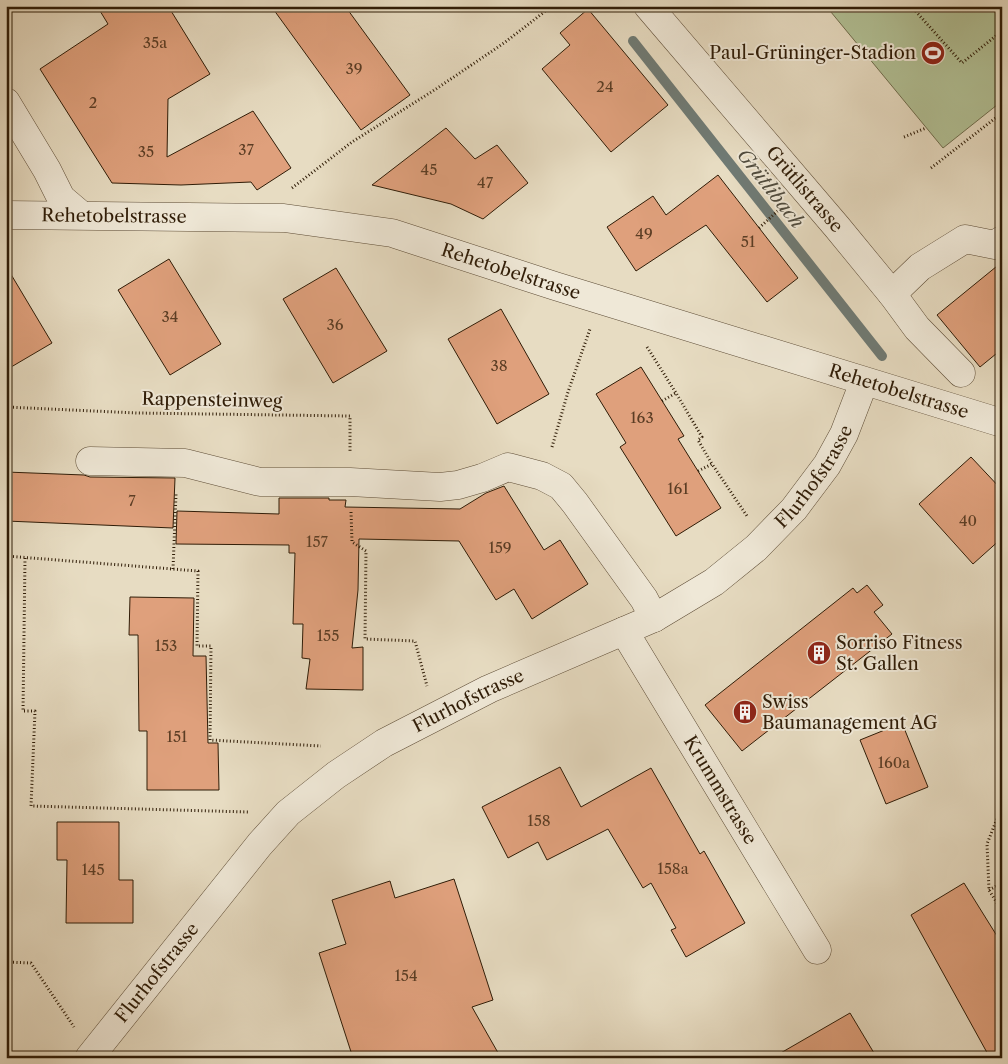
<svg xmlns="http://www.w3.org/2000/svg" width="1008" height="1064" font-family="'Libre Caslon Text',serif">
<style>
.green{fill:#b2c196;stroke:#706e4e}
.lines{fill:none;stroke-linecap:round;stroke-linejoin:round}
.stream{stroke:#6f7a74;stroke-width:10}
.building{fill:#dfa07c;stroke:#2f1c07}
.minor-casing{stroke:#5d4c36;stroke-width:29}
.path{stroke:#2f1c07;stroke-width:3;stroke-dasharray:1 2.5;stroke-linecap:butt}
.minor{stroke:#efe8d7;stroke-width:28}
.labels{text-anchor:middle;stroke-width:4;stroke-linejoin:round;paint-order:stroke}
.number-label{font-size:15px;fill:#5b3d24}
.poi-label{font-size:18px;fill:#2f1c07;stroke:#efe8d7;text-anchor:start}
.street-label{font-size:18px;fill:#2f1c07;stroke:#efe8d7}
.water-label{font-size:19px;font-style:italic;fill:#4f4b3e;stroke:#efe8d7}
</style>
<rect width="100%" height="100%" fill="#e7dcc2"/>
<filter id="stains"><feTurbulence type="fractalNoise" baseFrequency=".004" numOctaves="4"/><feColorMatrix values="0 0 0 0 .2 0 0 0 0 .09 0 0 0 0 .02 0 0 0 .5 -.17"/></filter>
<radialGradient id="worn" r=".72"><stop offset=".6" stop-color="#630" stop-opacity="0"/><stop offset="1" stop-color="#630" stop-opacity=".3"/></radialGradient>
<path class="green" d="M826,6H1002V101L943,148Z"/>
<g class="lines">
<path class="stream" d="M633,41L882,356"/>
</g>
<path class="building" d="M97,6H168L210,74L168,99L167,157L253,111L291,168L257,190L251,182L181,185L112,183L40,69L108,24Z
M271,6H345L410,95L361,130Z
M588,9L668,105L611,152L542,69L570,45L560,33Z
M446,128L475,159L497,145L528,183L483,219L451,204L372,185Z
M718,175L798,278L767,302L706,225L636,271L607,227L653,196L666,215Z
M169,259L221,344L170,375L118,290Z
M1002,262V349L980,367L937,315Z
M6,266L52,343L6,370Z
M336,268L387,351L333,383L283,299Z
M501,309L549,394L497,424L448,339Z
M641,367L684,436L678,439L721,508L676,536L620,447L626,443L596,394Z
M971,457L1002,490V538L973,564L919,504Z
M6,472L84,475L90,477L175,478L173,528L6,521Z
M504,486L544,550L560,540L588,584L532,619L514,589L496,600L459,541L359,539L358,590L352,648L363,647V690L306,689L310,659L302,658L303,624H293L295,553H289V545L176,544L177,511L279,514V498H329V500H346L345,507L460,509L486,493Z
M867,585L883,605L874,612L892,634L742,751L705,705L853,588L857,593Z
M130,597L194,598L193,656H206L208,743H218L219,790H147V731H139L138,635H129Z
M902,723L928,787L886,804L860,740Z
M560,767L581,807L651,768L700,854L704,851L745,923L686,957L671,930L676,928L651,883L643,888L608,829L547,860L538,842L508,858L482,807Z
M57,822H119V880H133V923H66L67,860H57Z
M454,879L493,1000L472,1007L501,1058H353L319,953L346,944L332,900L390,881L395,898Z
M964,883L1002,944V1058H990L911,915Z
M850,1013L877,1058H772Z"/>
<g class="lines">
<g class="minor-casing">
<g id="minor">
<path id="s1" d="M648,6L837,227L892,294L917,328L961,373"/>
<path d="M6,102L47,170L61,198L81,215"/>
<path id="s2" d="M6,215L284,218L392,233L555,286L1002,423"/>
<path d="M892,294L920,267L965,239L995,245L1002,240"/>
<path d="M90,461L185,463L260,482H350L440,487L458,485L482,478L508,467L542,476L561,486L575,503L644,599L654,618"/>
<path id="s3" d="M624,631L817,950"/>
<path id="s4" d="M89,1058L260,844L288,813L336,775L384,743L489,689L654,618L714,582L756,548L794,509L827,465L844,434L864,382"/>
</g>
</g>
<path class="path" d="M911,6L962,63L1002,31
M6,10L9,6
M904,137L926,128
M931,168L1002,113
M292,188L352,142L436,89L504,43L552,6
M759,228L781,208
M647,347L676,393
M662,401L676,393L702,437L698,440L712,464
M6,407L137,413L350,416V451
M552,447L568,392L590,329
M698,471L712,464L747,516
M351,512L352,542L366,551L365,639L415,641L427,686
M6,556L198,571L197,646H211L210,740L321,746
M25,558L23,711H35L31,806L248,812
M173,569L176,494
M1002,806L987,844L989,890L1002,911
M989,890L1002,883
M6,962L31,963L74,1027"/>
<use href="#minor" class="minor"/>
</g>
<defs>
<g id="stadium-disc" transform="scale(1.25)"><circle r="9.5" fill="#8f2418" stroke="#efe8d7"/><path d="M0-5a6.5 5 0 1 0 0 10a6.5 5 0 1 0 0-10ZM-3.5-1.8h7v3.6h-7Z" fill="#fff"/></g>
<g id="building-disc" transform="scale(1.25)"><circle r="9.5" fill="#8f2418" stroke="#efe8d7"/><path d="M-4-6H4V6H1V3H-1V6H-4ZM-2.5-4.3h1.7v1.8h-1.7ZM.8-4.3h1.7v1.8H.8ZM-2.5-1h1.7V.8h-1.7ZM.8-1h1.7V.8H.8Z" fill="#fff"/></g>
</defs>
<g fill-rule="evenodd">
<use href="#stadium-disc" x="933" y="53"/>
<use href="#building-disc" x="819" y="653"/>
<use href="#building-disc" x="745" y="712"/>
</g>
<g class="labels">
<g class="number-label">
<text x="155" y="48">35a</text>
<text x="354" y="74">39</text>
<text x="605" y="92">24</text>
<text x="93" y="108">2</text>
<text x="246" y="155">37</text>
<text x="146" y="157">35</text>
<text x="429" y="175">45</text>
<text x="485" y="188">47</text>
<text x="644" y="239">49</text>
<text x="748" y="247">51</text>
<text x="170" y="322">34</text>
<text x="335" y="330">36</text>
<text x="499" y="371">38</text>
<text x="642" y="423">163</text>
<text x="678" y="494">161</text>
<text x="132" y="506">7</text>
<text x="968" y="526">40</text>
<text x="317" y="547">157</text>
<text x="500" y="553">159</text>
<text x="328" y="641">155</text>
<text x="166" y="651">153</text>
<text x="177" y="742">151</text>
<text x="894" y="768">160a</text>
<text x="539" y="826">158</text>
<text x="673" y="874">158a</text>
<text x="93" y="875">145</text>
<text x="406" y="981">154</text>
</g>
<g class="poi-label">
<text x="916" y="59" text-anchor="end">Paul-Grüninger-Stadion</text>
<text x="836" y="649">Sorriso Fitness<tspan x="836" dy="21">St. Gallen</tspan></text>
<text x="762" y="708">Swiss<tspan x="762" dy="21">Baumanagement AG</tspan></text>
</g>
<g class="street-label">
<text dy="6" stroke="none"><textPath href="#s1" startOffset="241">Grütlistrasse</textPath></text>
<text dy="6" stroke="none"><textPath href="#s2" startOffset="108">Rehetobelstrasse</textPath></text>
<text dy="6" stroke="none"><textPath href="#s2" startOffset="512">Rehetobelstrasse</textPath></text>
<text dy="6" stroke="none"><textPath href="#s2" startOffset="918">Rehetobelstrasse</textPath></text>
<text transform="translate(212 400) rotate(1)" y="6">Rappensteinweg</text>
<text dy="6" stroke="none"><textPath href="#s4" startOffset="949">Flurhofstrasse</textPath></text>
<text dy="6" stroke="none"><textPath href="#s4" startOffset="529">Flurhofstrasse</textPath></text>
<text dy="6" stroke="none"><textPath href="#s3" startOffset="186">Krummstrasse</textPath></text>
<text dy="6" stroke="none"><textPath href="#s4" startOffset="109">Flurhofstrasse</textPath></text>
</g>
<g class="water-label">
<text transform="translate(771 188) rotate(52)" y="7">Grütlibach</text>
</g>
</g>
<rect width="1008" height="1064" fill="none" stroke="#e7dcc2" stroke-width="25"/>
<rect x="8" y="8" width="993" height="1049" fill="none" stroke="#2f1c07" stroke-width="2.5"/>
<rect x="12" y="12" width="983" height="1039" fill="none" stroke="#2f1c07"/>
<rect width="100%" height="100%" filter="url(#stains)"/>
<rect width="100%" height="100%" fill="url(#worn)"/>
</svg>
